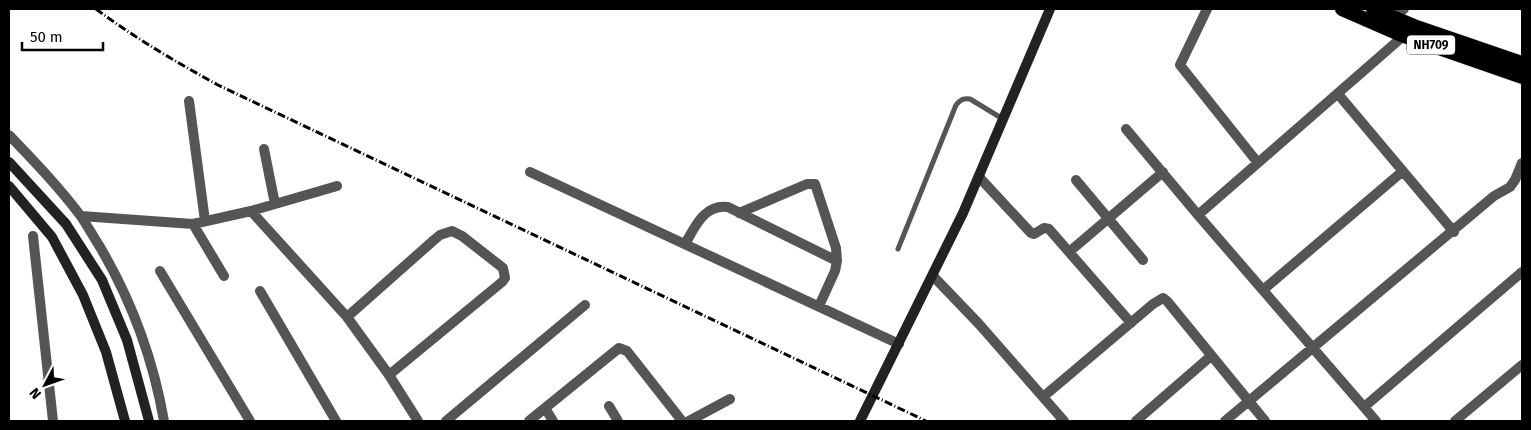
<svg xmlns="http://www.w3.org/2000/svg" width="1531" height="430" font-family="'Fira Sans',sans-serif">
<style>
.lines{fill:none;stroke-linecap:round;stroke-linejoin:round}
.trunk-casing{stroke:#dbdbdb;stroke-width:15}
.service{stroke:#555;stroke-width:5}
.minor{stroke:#555;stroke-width:10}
.secondary{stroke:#222;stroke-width:10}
.trunk{stroke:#000;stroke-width:14}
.rail{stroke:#000;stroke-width:3;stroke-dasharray:8 2.5 1 2.5;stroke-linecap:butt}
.labels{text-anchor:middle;stroke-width:4;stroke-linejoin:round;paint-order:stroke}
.shield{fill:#fff;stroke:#4c4c4c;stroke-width:1}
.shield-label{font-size:12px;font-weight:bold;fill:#000}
</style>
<rect width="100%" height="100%" fill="#fff"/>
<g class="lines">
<g class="trunk-casing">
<path id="trunk" d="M1342,9L1404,36L1522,77
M1373,9L1414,26L1522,63"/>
</g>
<path class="service" d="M898,249L956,105C960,100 963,98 970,99L1003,119"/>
<path class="minor" d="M1207,9L1180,65L1258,163
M1393,18L1404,9
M1338,94L1454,232
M189,101L205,221
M1126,129L1198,215L1376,421
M9,135C34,161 58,186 80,215C87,225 93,236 100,247C133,303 153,358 164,421
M264,149L275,204
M530,172L899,344
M979,177L1031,233L1034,234L1044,228L1049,229L1131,323
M1076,180L1143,260
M251,211L347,317L389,375L418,421
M739,213L807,184H815L836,248L837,261
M1198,215L1408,32
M81,216L193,224L251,211L337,186
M193,224L224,276
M33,236L53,421
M685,244C695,227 704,204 728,207L837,261L835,271L819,306
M1069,252L1163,172
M160,271L250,421
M933,276L979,324L1064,421
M1263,290L1403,171
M260,291L336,421
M347,317L434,240L440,235L452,231L462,236L503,268L505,278L502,282L389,375
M1043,397L1153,304L1163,298L1167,301L1265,421
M609,406L618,421
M1364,407L1522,272
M545,408L553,421
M446,421L585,305
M529,421L619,348L627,351L682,421
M689,421L730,399
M1136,421L1211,356
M1225,421L1494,196L1510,187L1515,180L1522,163
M1455,421L1522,365"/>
<path class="secondary" d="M9,162L66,224L102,280L127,340L149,421
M9,186L52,237L83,295L106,352L125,421
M860,421L963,213L1050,9"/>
<use href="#trunk" class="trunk"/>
<path class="rail" d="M96,9C135,38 176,62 218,85L926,421"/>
</g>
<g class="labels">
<rect class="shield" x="1407" y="35.5" width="48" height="19" rx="4"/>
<g class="shield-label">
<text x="1431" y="49">NH709</text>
</g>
</g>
<rect width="1531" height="430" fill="none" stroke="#000000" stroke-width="20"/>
<g transform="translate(45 385) rotate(229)" stroke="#ffffff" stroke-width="4" paint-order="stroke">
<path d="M0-4L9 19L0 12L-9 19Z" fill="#000000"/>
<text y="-8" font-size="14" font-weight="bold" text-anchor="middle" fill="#000000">N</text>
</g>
<path d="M22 42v8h81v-8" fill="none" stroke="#000000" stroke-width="2.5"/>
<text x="30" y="42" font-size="15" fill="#000000" stroke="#ffffff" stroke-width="4" paint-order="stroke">50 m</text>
</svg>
